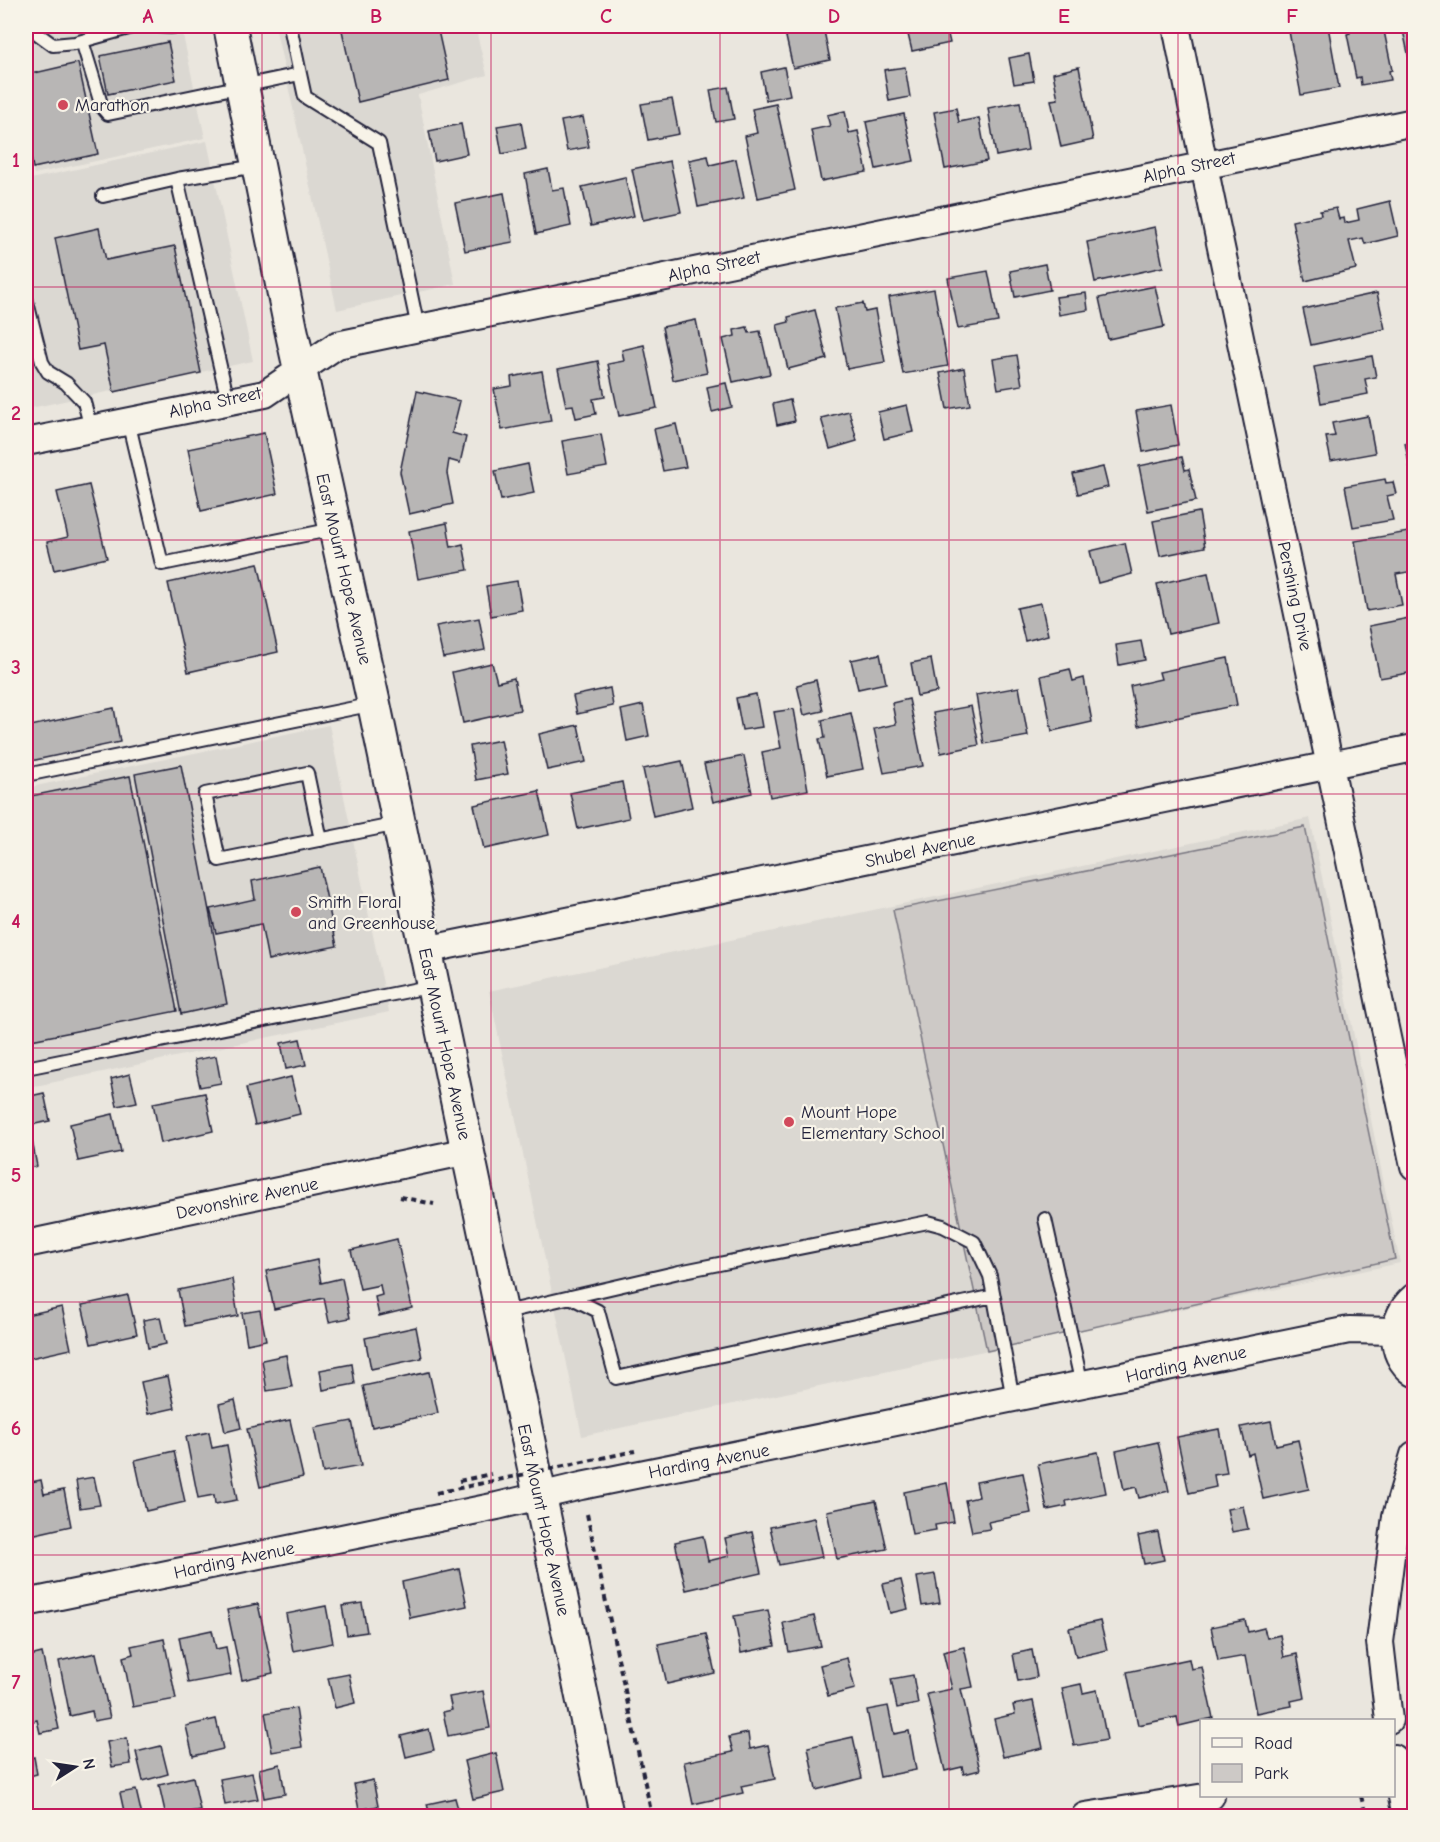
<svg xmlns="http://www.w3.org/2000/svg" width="1440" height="1842" font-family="'Comic Neue',sans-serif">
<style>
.built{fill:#dbd8d2}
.green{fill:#cdc9c6;stroke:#787680;stroke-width:1.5}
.building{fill:#b8b6b5;stroke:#22223b;stroke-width:1.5}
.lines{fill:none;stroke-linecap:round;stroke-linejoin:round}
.service-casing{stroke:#22223b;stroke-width:16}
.minor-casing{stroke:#22223b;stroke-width:30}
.tertiary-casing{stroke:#22223b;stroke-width:36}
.path{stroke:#22223b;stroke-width:4;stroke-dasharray:6 4.5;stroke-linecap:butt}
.service{stroke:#f7f3e8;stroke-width:12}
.minor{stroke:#f7f3e8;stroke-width:26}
.tertiary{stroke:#f7f3e8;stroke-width:32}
.path-bridge{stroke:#22223b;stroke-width:4;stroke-dasharray:6 4.5;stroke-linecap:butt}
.grid{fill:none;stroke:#c2185b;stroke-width:1.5;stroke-opacity:0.55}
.poi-dot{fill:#d1495b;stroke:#f7f3e8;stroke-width:2}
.labels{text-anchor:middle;stroke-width:4.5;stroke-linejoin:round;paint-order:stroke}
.poi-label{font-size:18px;fill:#22223b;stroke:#f7f3e8;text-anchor:start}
.street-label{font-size:18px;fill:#22223b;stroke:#f7f3e8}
.neatline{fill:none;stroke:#c2185b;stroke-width:2}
.grid-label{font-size:20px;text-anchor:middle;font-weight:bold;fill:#c2185b}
</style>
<rect width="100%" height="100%" fill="#eae6de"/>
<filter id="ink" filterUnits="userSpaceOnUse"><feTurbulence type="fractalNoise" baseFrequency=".0167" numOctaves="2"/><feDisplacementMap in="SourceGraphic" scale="12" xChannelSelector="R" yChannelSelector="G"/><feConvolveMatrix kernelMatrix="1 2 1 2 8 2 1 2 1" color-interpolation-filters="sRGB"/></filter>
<g filter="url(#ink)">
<path class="built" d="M26,26H181L205,138L34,174L26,136Z
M275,26H475L487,75L418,95L455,284L337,310Z
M207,141L253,361L26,409V180Z
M329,725L389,1012L26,1088V788Z
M1310,818L1400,1263L582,1436L489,991Z"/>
<path class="green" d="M1305,827L1395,1259L987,1351L893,910Z"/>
<path class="building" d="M341,26H437L449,80L358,102Z
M795,26H823L830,60L793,68L784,28Z
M906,26H946L950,43L912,51Z
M1288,26H1328L1339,88L1301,95Z
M1348,26H1383L1392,70L1389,71L1391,80L1361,85L1360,77L1356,78L1347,34L1350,33Z
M1402,26H1414V56L1409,58Z
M168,42L176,80L108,94L100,56Z
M1029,54L1034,81L1014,84L1009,58Z
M78,63L98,154L33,168L26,132V75Z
M784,67L790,95L766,100L761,72Z
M905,67L910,97L889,101L884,70Z
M1079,67L1093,140L1061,147L1051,100L1058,99L1053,73Z
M728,87L734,119L716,122L710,90Z
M672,99L679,134L648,140L641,104Z
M1020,102L1028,150L996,156L988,108Z
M776,104L795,190L758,198L745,136L757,133L752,109Z
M956,108L959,122L979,118L987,161L945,169L934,112Z
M845,111L849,133L858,131L867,172L821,181L811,130L830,126L827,115Z
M904,114L914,161L876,169L866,122Z
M583,117L589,147L567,151L561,121Z
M521,122L526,149L502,154L497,126Z
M461,124L467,154L435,161L429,131Z
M708,156L710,165L736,159L744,198L698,207L689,160Z
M670,161L681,212L643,220L632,169Z
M548,169L552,190L564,188L571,226L536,234L525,174Z
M625,177L634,216L591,226L582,187Z
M504,193L513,242L465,251L455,203Z
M1390,201L1398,236L1365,244L1363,238L1349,241L1356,269L1305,281L1292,221L1321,215L1320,211L1336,208L1339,219L1344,218L1345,223L1359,220L1357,209Z
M1155,227L1163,267L1095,282L1087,242Z
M99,228L106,260L175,246L201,373L114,392L104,345L78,350L55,238Z
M1045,264L1050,290L1015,297L1010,271Z
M988,271L998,322L958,329L948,278Z
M1155,286L1164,327L1108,339L1099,298Z
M934,289L948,366L903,374L889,297Z
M1086,293L1088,310L1059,315L1056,297Z
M1377,293L1385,329L1311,345L1303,309Z
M863,303L865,312L875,310L885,362L847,369L835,308Z
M815,310L827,359L788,369L777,325L789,322L788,317Z
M696,320L707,373L673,380L662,327Z
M747,327L749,333L760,331L770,374L733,382L723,339L735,336L734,330Z
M644,345L657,408L619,416L608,364L624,361L622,350Z
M1017,355L1022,385L998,389L993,359Z
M1372,356L1376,377L1365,379L1368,394L1321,403L1314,367Z
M598,361L605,397L593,399L596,414L576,418L573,405L566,406L558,369Z
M964,368L970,405L947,409L940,373Z
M542,371L551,421L502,430L494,389L512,386L511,377Z
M726,383L732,407L712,412L707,387Z
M417,391L460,401L452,433L466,437L460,463L449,460L447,473L453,504L409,514L400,472Z
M790,400L795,421L777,425L773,404Z
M907,405L913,432L884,439L878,412Z
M1171,405L1178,445L1143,452L1136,411Z
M849,411L857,441L830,449L821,418Z
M1368,416L1375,453L1331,461L1326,437L1335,436L1332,423Z
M676,424L686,467L663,471L654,429Z
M264,433L277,494L201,511L188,449Z
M601,434L607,467L568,474L562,441Z
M1414,441V474H1411L1405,443Z
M1182,457L1185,470L1189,469L1196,501L1148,511L1139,466Z
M528,464L534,493L501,500L495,471Z
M1103,467L1108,487L1078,494L1073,474Z
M1385,479L1386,483L1393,482L1396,494L1387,496L1393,520L1353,527L1345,486Z
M89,485L107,558L54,570L47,542L68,537L57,492Z
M1199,512L1205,547L1160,556L1153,521Z
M447,523L451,547L463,544L468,570L418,579L409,531Z
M1408,532L1414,571L1396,574L1402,605L1367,611L1355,541Z
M1125,543L1132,574L1098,583L1090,551Z
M258,563L278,652L188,672L168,583Z
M1208,573L1219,623L1168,634L1157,584Z
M517,581L522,610L491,616L486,586Z
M1041,603L1048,635L1025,641L1017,608Z
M1414,617V672L1380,678L1369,626Z
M479,618L485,650L443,658L436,626Z
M1141,641L1145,660L1119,665L1116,645Z
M880,654L886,683L858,689L851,660Z
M1228,658L1237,705L1138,726L1130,686L1161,679L1159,672Z
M931,659L937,692L917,696L911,663Z
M492,663L497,682L514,678L520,710L463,723L452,672Z
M1070,669L1073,681L1084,678L1092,722L1052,731L1041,676Z
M816,680L823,711L804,715L797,685Z
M1019,687L1028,736L984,744L976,695Z
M610,688L613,706L577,714L573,696Z
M756,694L762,727L742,730L736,698Z
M909,699L923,766L884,773L874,729L896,724L892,703Z
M643,705L649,736L627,741L621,710Z
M971,706L979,745L941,753L933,713Z
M114,708L120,742L26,762V727Z
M794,709L808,790L770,797L762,752L781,748L774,712Z
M851,713L863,769L827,776L819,739L825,738L822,720Z
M578,725L586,762L547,770L539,734Z
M501,740L508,774L476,780L470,746Z
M744,756L752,793L713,802L704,764Z
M682,761L692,807L653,816L643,769Z
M181,765L227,1004L181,1014L135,774Z
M130,776L177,1011L26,1041V797Z
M622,782L629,818L578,829L570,793Z
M539,791L549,835L484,849L474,805Z
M320,867L337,946L268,960L261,924L216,933L210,909L255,899L252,881Z
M300,1039L306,1065L286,1069L281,1043Z
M216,1056L221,1083L200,1087L194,1060Z
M130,1074L137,1102L117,1106L111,1079Z
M291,1077L300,1114L255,1125L246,1088Z
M44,1093L50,1121L30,1125L26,1097Z
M205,1093L213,1131L161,1143L153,1103Z
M113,1114L121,1152L78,1161L70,1124Z
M30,1130L37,1166L26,1169V1131Z
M397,1239L412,1308L379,1316L375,1297L382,1295L380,1285L360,1289L351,1250Z
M317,1260L321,1283L342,1278L350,1318L329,1322L324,1298L274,1309L266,1271Z
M232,1279L238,1316L185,1326L178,1290Z
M128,1295L137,1334L91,1344L82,1305Z
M62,1307L71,1349L26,1359V1315Z
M260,1310L266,1340L247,1344L242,1313Z
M160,1317L166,1344L148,1348L143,1320Z
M416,1327L422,1358L371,1369L365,1338Z
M286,1355L292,1387L267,1391L262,1360Z
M352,1364L355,1384L323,1390L320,1370Z
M429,1372L438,1413L372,1427L363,1386Z
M168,1376L175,1408L148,1414L141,1382Z
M235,1400L241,1428L225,1432L219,1404Z
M290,1420L303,1477L260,1487L247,1429Z
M352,1421L361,1466L323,1473L314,1428Z
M1271,1421L1276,1445L1298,1440L1309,1489L1263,1499L1253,1453L1248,1455L1241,1427Z
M1219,1429L1227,1473L1214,1475L1216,1487L1189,1493L1177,1437Z
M209,1432L212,1448L227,1445L237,1500L215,1504L214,1495L198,1498L186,1437Z
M1158,1442L1169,1491L1139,1498L1136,1487L1124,1490L1116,1451Z
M174,1451L185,1502L146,1511L135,1460Z
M1098,1452L1106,1493L1066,1501L1067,1506L1047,1510L1038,1464Z
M1023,1473L1031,1513L988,1522L990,1529L972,1532L965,1500L979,1497L976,1482Z
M94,1477L100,1505L80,1508L76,1480Z
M41,1480L44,1494L64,1490L71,1526L31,1535L26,1506V1483Z
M947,1483L954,1522L935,1525L936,1530L912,1534L904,1492Z
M876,1501L887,1549L837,1559L827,1511Z
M1243,1506L1248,1529L1232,1532L1227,1509Z
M814,1518L822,1557L779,1565L770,1527Z
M752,1532L761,1573L686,1590L675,1542L703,1536L708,1561L729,1556L725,1538Z
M1158,1532L1164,1560L1144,1564L1138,1536Z
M459,1569L467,1606L410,1618L402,1582Z
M935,1574L940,1603L922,1606L917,1577Z
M901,1580L908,1609L890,1613L883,1584Z
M362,1603L367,1632L347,1635L342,1606Z
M258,1604L273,1673L242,1680L227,1610Z
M326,1606L333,1643L293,1651L286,1614Z
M768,1610L775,1646L741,1653L734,1616Z
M814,1616L821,1646L789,1652L783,1623Z
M1245,1620L1248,1632L1264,1628L1267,1638L1280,1635L1284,1657L1297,1654L1305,1698L1291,1701L1292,1706L1256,1713L1245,1656L1218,1661L1211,1627Z
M1100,1621L1107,1650L1076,1657L1069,1628Z
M212,1630L216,1649L226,1647L231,1675L188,1683L179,1637Z
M706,1634L715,1673L667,1684L658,1644Z
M164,1639L176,1699L133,1707L123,1657L133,1654L131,1646Z
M964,1647L973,1687L961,1689L980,1770L964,1774L962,1767L945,1771L927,1694L952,1689L943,1652Z
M1032,1650L1037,1677L1018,1681L1013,1654Z
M42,1653L59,1729L40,1733L37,1720L26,1723V1657Z
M96,1653L110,1718L94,1721L92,1711L70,1716L59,1661Z
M847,1658L855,1689L828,1696L820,1665Z
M1189,1659L1191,1669L1202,1667L1213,1718L1179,1726L1177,1717L1138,1725L1127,1672Z
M349,1674L355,1703L335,1708L328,1678Z
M913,1675L918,1704L897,1708L891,1679Z
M1081,1684L1083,1693L1097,1690L1107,1740L1074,1746L1062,1688Z
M483,1691L490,1728L448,1736L443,1712L452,1710L449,1697Z
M1033,1701L1043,1748L1003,1757L994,1719L1015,1714L1013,1705Z
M888,1706L894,1734L909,1731L916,1770L880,1777L867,1710Z
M296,1708L302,1747L272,1752L265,1713Z
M216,1719L223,1749L193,1756L186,1726Z
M429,1729L434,1750L406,1757L401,1736Z
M748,1733L750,1749L768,1745L775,1779L741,1786L743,1793L693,1804L684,1762L733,1752L729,1737Z
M853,1737L862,1778L816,1790L808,1747Z
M127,1738L131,1764L112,1767L107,1742Z
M161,1746L168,1774L143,1781L136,1752Z
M496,1753L504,1792L473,1799L464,1761Z
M34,1757L37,1774L26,1777V1759Z
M280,1764L285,1794L264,1798L259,1769Z
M252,1773L258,1799L225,1805L220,1779Z
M193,1777L200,1810L166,1816L159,1785Z
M373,1780L378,1806L359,1810L354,1784Z
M136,1790L142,1816H125L120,1793Z
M455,1798L460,1816H430L427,1804Z
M50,1811L51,1816H30V1814Z
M319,1812L320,1816H298Z"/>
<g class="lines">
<g class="service-casing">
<path id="service" d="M35,26L38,34L53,45L75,43L136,26
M158,26L170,27L177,26
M82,41L102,107L108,114L300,74L290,26
M300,74L305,97L379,143L418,328
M177,179L228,401
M103,196L177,179L257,166
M26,298L42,362L48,372L66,383L84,402L91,428
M128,421L162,564L334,529
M26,775L374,704
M321,840L307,773L205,794L219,860L398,824
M26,1068L433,986
M1045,1219L1082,1385
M570,1297L598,1311L616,1378L994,1296
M502,1313L679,1272L928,1222L943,1226L974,1242L990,1276L1013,1399"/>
</g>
<g class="minor-casing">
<path id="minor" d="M1176,26L1210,195L1414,1166
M26,442L265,394L337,345L1414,122
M425,950L1414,748
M26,1244L468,1151
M1414,1297C1391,1316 1387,1355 1414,1373
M26,1603L497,1506L581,1486L1349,1330L1395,1331
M1389,1720L1380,1642L1396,1516L1414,1455
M1394,1758L1406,1816
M1085,1816L1211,1796"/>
</g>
<g class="tertiary-casing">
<path id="tertiary" d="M230,26L291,329L374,704L607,1816"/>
</g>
<path class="path" d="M400,1197L434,1204
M26,1276L34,1274
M459,1481L491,1474
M587,1514L652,1816
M1361,1796L1366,1816"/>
<use href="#service" class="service"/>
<use href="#minor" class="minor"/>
<use href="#tertiary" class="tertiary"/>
<path class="path-bridge" d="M436,1493L635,1451"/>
</g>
</g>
<path class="grid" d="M262,26V1816M491,26V1816M720,26V1816M949,26V1816M1178,26V1816M26,287H1414M26,540H1414M26,794H1414M26,1048H1414M26,1302H1414M26,1555H1414"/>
<g class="poi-dot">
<circle cx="63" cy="105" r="6"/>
<circle cx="296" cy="912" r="6"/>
<circle cx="789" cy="1122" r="6"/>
</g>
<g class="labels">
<g class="poi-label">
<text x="75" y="111">Marathon</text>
<text x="308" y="908">Smith Floral<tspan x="308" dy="21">and Greenhouse</tspan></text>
<text x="801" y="1118">Mount Hope<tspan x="801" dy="21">Elementary School</tspan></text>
</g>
<g class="street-label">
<text transform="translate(1189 167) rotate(-12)" y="6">Alpha Street</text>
<text transform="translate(714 266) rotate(-12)" y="6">Alpha Street</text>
<text transform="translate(215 402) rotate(-12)" y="6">Alpha Street</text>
<text transform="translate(344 569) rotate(77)" y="6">East Mount Hope Avenue</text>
<text transform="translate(1295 596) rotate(78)" y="6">Pershing Drive</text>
<text transform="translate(920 850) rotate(-12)" y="6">Shubel Avenue</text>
<text transform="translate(445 1044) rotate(78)" y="6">East Mount Hope Avenue</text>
<text transform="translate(247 1198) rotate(-12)" y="6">Devonshire Avenue</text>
<text transform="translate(1186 1364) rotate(-12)" y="6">Harding Avenue</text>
<text transform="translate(709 1461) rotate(-11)" y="6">Harding Avenue</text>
<text transform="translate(544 1520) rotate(78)" y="6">East Mount Hope Avenue</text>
<text transform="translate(234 1560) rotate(-12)" y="6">Harding Avenue</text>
</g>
</g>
<rect width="1440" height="1842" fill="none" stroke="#f7f3e8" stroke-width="66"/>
<rect x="1200" y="1719" width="195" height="78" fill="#f7f3e8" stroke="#a29fa3" stroke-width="1.5"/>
<rect x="1212" y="1738" width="30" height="9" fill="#f7f3e8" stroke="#a29fa3" stroke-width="1.5"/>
<text x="1254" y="1749" font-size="18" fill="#22223b">Road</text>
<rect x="1212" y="1764" width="30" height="18" fill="#cdc9c6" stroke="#a29fa3" stroke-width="1.5"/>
<text x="1254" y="1779" font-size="18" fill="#22223b">Park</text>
<g transform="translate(75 1767) rotate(78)" stroke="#f7f3e8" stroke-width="4.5" paint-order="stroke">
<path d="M0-4.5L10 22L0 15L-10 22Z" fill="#22223b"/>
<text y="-9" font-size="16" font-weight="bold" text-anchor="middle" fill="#22223b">N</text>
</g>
<rect x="33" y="33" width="1374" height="1776" class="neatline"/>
<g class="grid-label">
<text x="148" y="23">A</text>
<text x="376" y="23">B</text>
<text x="606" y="23">C</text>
<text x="834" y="23">D</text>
<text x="1064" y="23">E</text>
<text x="1292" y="23">F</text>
<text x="16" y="167">1</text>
<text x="16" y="420">2</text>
<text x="16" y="674">3</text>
<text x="16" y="928">4</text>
<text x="16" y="1182">5</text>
<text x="16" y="1435">6</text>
<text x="16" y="1689">7</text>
</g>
</svg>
